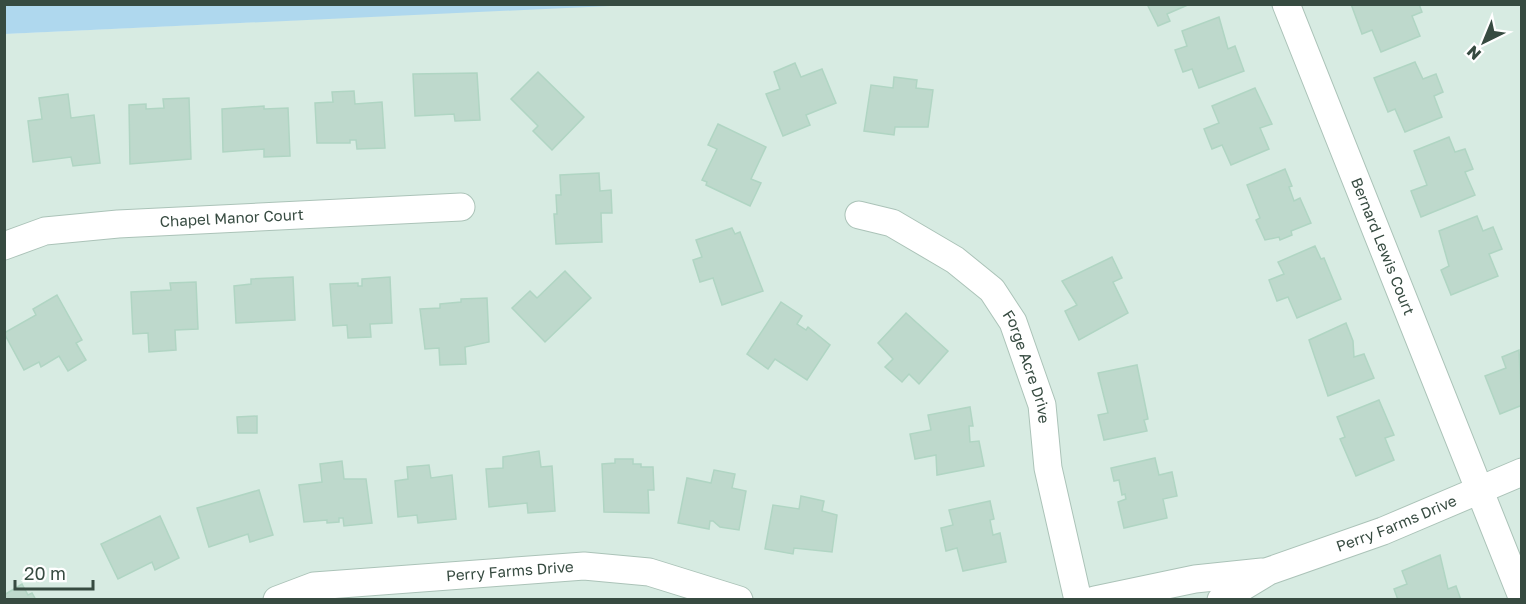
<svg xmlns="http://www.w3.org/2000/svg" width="1526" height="604" font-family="'Golos Text',sans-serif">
	<rect width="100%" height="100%" fill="#eaf6f1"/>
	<polygon fill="#d7ebe2" points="631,4 1521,5 1521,599 5,599 4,34"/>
	<polygon fill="#afd8ee" points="5,4 631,4 631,5 5,34"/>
	<g fill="#bed9cc" stroke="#b0d5c3" stroke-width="1.5">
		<polygon points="1147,4 1190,4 1167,14 1170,21 1158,26"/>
		<polygon points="1351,4 1419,4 1422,12 1412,16 1420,36 1381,52 1372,30 1362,34"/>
		<polygon points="1219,17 1228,49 1235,46 1244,71 1199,88 1192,69 1183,72 1175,50 1187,46 1182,31"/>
		<polygon points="1415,62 1423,79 1436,74 1443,92 1434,96 1442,117 1405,132 1395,109 1388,112 1374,78"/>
		<polygon points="795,63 801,77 822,69 836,103 806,115 810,125 783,136 766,94 780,89 774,72"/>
		<polygon points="538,72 584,117 552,150 533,131 538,126 511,99"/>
		<polygon points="477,73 480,120 455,121 454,114 415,116 413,74"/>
		<polygon points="894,77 917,80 916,88 933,90 928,127 895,127 894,135 864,131 871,85 893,88"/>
		<polygon points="1255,88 1272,124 1260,128 1269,149 1231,165 1222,145 1212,149 1204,129 1219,123 1212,106"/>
		<polygon points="354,91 355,104 382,102 385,148 357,149 356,140 350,140 350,143 317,143 315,103 333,102 332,92"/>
		<polygon points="68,94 71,118 94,115 100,163 73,166 71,157 33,162 28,121 42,119 39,98"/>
		<polygon points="189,98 191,159 130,164 129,105 146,104 146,109 164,108 163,99"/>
		<polygon points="264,106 264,109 288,108 290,156 264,157 264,149 223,152 222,109"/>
		<polygon points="718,124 766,147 751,179 761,183 750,206 706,185 707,182 702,180 717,149 708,145"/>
		<polygon points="1449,137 1455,152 1465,149 1473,169 1465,172 1475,195 1421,217 1411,191 1427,185 1414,151"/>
		<polygon points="1285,169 1292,186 1289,187 1294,201 1300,198 1311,223 1291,231 1292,235 1280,240 1279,237 1265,240 1256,220 1260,218 1247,185"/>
		<polygon points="599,173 600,191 611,190 612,213 601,213 602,242 556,244 554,214 557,214 556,195 561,195 560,175"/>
		<polygon points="1477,216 1483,231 1493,227 1502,249 1489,254 1498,276 1451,295 1441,270 1449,266 1439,231"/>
		<polygon points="732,228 735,234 740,232 763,291 722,305 713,278 700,282 693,260 702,257 696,240"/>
		<polygon points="1315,246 1321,259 1324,258 1341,299 1297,318 1288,297 1277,301 1269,280 1284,274 1278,262"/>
		<polygon points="1112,257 1122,278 1113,282 1128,313 1079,340 1065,311 1077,305 1062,281"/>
		<polygon points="565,271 591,298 545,342 512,308 530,291 537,298"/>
		<polygon points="293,277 295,320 236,323 234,286 251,284 251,279"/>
		<polygon points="390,277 392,323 370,324 371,337 348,338 347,325 333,326 330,284 358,283 358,286 362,286 362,279"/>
		<polygon points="196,282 198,329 175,330 176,350 149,352 148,333 133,334 131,292 171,290 170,283"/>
		<polygon points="57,295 82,340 76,343 86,360 68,371 59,356 41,367 39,362 24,370 4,333 36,315 33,309"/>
		<polygon points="487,298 489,342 465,347 466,364 440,365 439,348 425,349 420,309 440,308 440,304 461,302 461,299"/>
		<polygon points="781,302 802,316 797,324 806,330 808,327 830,345 807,380 775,359 768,369 747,354"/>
		<polygon points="906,313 948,351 919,384 909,374 902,382 885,367 893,359 878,343"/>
		<polygon points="1346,323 1353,341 1354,357 1364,354 1374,378 1328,396 1309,340"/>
		<polygon points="1519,350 1522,409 1520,406 1500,414 1485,376 1506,368 1502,357"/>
		<polygon points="1137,365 1148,419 1144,420 1147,431 1104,440 1098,415 1108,413 1098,373"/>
		<polygon points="1379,400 1394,435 1385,438 1394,460 1356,476 1340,439 1345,437 1337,417"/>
		<polygon points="970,407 973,426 969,426 970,442 979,441 984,466 937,475 936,455 915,459 910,434 931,430 928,415"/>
		<polygon points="257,416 257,433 238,433 237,417"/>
		<polygon points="539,451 541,467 552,466 555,511 528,513 527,503 489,507 486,469 503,468 503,457"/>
		<polygon points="1155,458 1159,475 1172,472 1177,496 1163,499 1167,518 1124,528 1118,502 1126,499 1125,494 1122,495 1119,480 1114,481 1111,468"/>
		<polygon points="615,459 633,459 633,464 641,464 641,467 653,467 654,490 648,490 649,513 604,512 602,464 615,463"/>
		<polygon points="342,461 344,479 366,479 372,523 344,526 343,518 339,518 339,522 327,523 327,520 304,522 299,485 322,482 320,464"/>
		<polygon points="429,465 431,478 452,475 456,519 418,523 417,515 398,517 395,481 408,479 407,467"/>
		<polygon points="714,470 735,474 732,488 746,491 739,530 720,527 713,521 710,521 709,529 678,523 687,478 711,483"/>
		<polygon points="259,490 273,535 250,542 248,534 209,547 197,508"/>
		<polygon points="801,496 824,501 822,511 837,515 832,552 794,548 793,554 765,549 773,505 799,509"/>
		<polygon points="990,501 994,519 990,520 993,535 1000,533 1006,562 963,571 957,548 946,551 941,528 953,525 949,510"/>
		<polygon points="160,516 179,558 155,570 152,562 118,579 101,544"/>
		<polygon points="1440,555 1448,589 1456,586 1461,600 1398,600 1394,589 1407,584 1402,571"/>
		<polygon points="22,584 28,595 32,593 36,600 4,600 4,595"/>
	</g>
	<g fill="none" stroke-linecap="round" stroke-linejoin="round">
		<g stroke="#abc3b8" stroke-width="29">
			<g id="minor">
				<path id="s1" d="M1286 4 1522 597"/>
				<path id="s2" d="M859 215 892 223 955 260 992 290 1013 322 1042 405 1048 468 1078 600"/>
				<path id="s3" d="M4 246 45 231 118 224 461 207"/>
				<path id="s4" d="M277 600 314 586 584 566 649 572 739 600"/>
				<polyline points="1095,600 1195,579 1262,572"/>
				<path id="s5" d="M1221 600 1269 571 1383 531 1522 472"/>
			</g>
		</g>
		<use href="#minor" stroke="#fff" stroke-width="27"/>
	</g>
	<g text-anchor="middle" stroke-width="5" stroke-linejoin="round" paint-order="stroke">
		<g font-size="15" fill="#374b41" stroke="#fff">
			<text dy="5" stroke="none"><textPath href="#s3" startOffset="231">Chapel Manor Court</textPath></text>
			<text dy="5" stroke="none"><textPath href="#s1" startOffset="261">Bernard Lewis Court</textPath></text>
			<text dy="5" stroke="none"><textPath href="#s2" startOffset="240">Forge Acre Drive</textPath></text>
			<text dy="5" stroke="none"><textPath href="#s5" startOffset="192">Perry Farms Drive</textPath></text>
			<text dy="5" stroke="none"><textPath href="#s4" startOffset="236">Perry Farms Drive</textPath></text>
		</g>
	</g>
	<rect width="1526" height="604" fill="none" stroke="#374b41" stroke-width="12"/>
	<g transform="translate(1484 42) rotate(223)" stroke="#ffffff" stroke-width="4.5" paint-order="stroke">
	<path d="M0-4.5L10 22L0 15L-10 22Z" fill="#374b41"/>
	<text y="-9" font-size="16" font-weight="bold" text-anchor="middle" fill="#374b41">N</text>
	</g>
	<path d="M15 580v9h78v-9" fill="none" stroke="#374b41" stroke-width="3"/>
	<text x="24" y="580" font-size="18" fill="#374b41" stroke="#ffffff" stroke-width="4.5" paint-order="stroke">20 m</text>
</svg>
